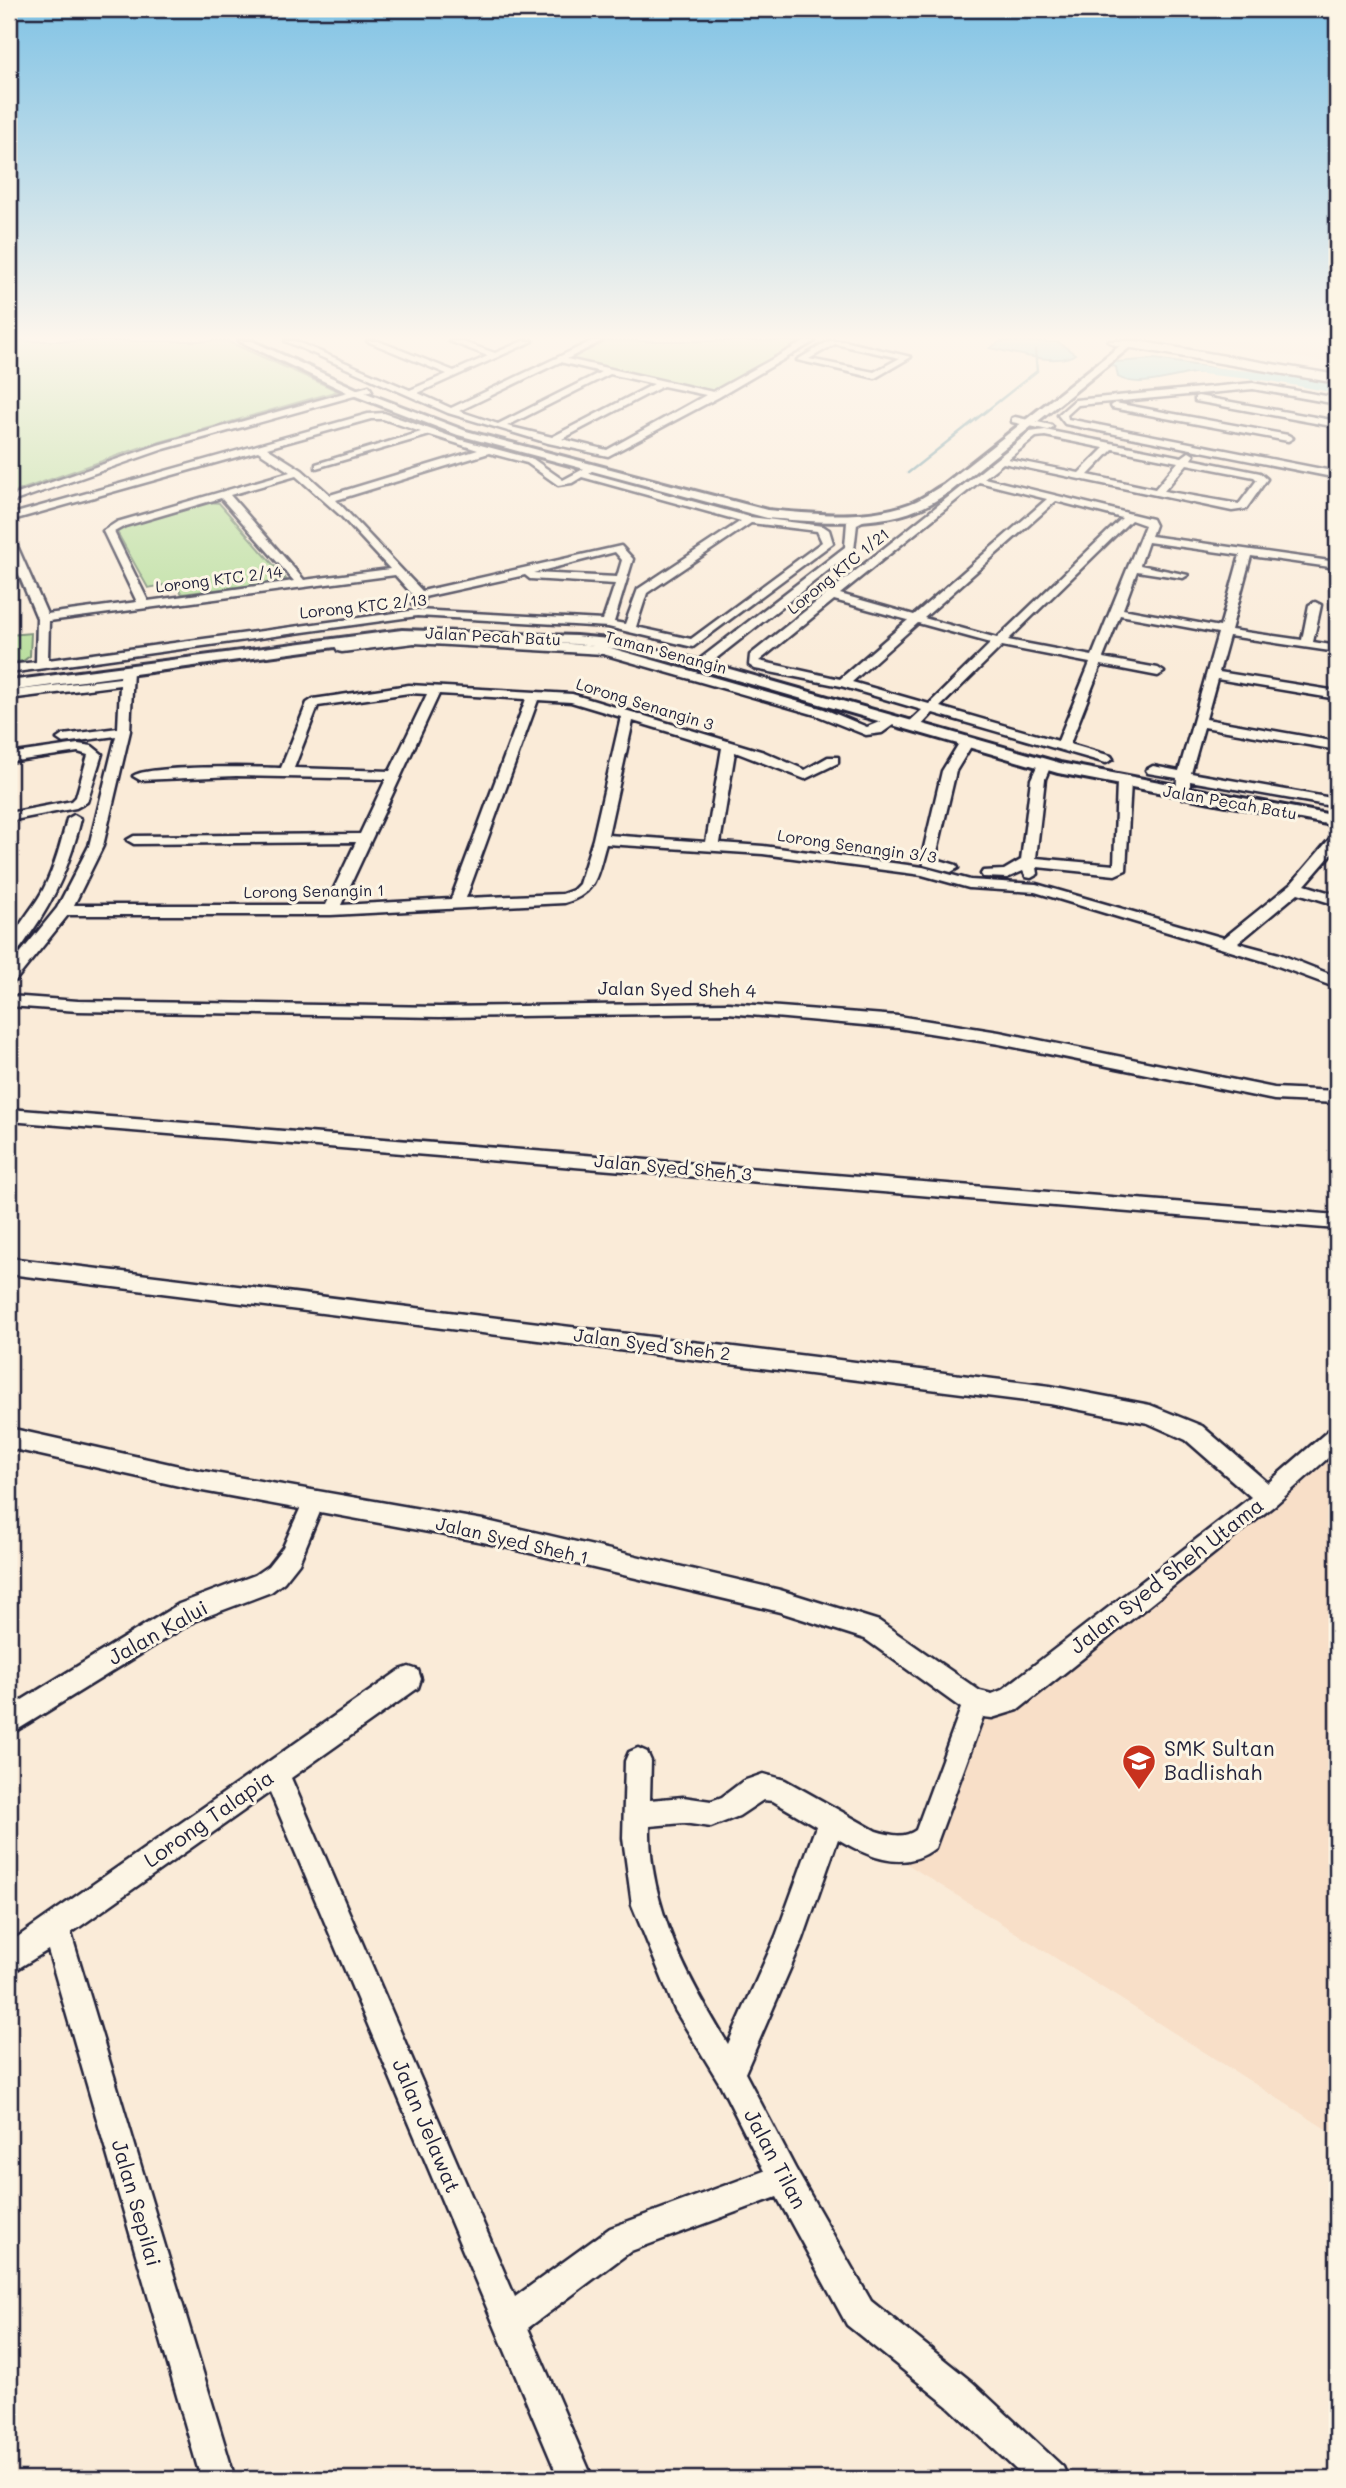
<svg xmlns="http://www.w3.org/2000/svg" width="1346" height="2488" font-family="Mali,sans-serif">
	<rect width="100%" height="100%" fill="#faebd8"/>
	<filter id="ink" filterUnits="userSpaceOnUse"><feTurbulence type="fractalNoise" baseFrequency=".0143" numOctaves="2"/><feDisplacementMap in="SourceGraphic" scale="14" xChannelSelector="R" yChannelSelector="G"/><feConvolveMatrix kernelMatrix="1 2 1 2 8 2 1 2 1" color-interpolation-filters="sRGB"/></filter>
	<g filter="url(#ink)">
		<g fill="#f8dfc8">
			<polygon points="1199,341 1337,341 1337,364"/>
			<polygon points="1337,1441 1337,2136 907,1864 972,1717 1012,1710 1048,1688"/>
		</g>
		<g fill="#b4dd99" stroke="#6b806a" stroke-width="2">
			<polygon points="9,341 227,341 338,391 139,448 9,494"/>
			<polygon points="607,341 788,341 802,343 714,392 569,359"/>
			<polygon points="208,502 219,503 286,579 278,582 182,594 175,583 148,588 117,532 120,528"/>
			<polygon points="31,633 30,656 23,661 9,663 9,635"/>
		</g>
		<g fill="#88d9e0" stroke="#5f909e" stroke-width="2">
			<path d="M1001 341 1058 342 1075 354C1059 367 1010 352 990 348Z"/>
			<path d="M1155 359 1239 372 1238 375C1223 374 1208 372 1194 373 1171 376 1139 389 1118 377L1116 367 1110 365 1116 362Z"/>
		</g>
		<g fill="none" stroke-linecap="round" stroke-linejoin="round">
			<polyline stroke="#5f909e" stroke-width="2.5" points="908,473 1037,371 1035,350"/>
			<polygon fill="#88d9e0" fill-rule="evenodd" points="1197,366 1270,373 1337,385 1337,393 1270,381 1192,373 1190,370"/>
			<g stroke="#22223b" stroke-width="5">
				<g id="minor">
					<path d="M285 341H295L410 390 447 374 367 341H378L454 371 488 356 449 341H460L495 353 523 341H533L418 393 451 408 592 341H602L567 359 713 392 805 341H815L719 397 608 456 548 443 448 413ZM560 362 601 372 498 424 459 411ZM610 374 654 384 552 437 507 426ZM663 386 706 395 607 450 562 439Z"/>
					<path d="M829 341H844L911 357 875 378 797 360ZM835 344 900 358 874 372 809 359Z"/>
					<polygon points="1253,383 1337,398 1337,404 1253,389 1078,405 1067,415 1068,419 1337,472 1337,478 1065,424 1058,415 1075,400"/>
					<polygon points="369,386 372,391 164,449 9,503 9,497 158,445"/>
					<polygon points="1198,396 1337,421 1337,427 1195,401 1195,397"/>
					<polygon points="1115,403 1288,435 1293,438 1288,441 1112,408 1111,406"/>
					<path d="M384 413 458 439 533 459 563 480 591 465 596 468 589 473 750 517 823 526 829 530 833 543 693 647 608 627 417 616 9 673V665L36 662 37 618 9 551V536L14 539 47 614 137 602 103 531 117 522 290 472 258 451 9 521V515L368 414ZM371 419H383L421 432 316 464V468L430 435 478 450 330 495 302 470 267 448ZM489 453 527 463 558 485 572 483 582 477 741 521 638 589 625 624 614 622 633 559 621 546 422 591 336 500ZM296 476 341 516 390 569 304 580 230 495ZM221 498 294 581 148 601 114 532 125 526ZM751 523 817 531 822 542 691 639 636 627 647 593ZM615 552 622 560 617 577 533 573ZM395 575 413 595 412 605 418 608 424 605V597L525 575 530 579 615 584 603 620 417 610 48 660 49 621Z"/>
					<polygon points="1015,417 1051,425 1053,427 1048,430 1012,422 1012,418"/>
					<path d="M1045 430 1182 457 1189 452 1194 455 1191 459 1260 473 1267 479 1246 509 1232 511 1003 463 984 478 1152 519 1155 525 1151 536 1337 562V568L1251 556 1231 630 1302 640 1309 605 1315 602 1321 605 1313 642 1337 646V652L1229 636 1219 672 1337 691V699L1217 679 1206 719 1337 742V750L1204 727 1191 773 1337 799V807L1190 781V794L1183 798 1176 794 1177 778 1148 773 1146 770 1153 766 1179 771 1218 633 1120 615 1103 658 1158 668 1164 672 1158 676 1101 665 1070 744 1111 756 1113 759 1106 763 933 713 918 729H908V723L922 710 841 686 755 669 749 665 750 655 1030 432ZM1045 436 1104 448 1079 473 1008 459 1036 437ZM1113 449 1178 462 1155 489 1088 475ZM1187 464 1254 477 1257 480 1239 504 1164 491ZM979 482 1047 499 914 615 840 594ZM1056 501 1122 518 997 638 924 618ZM1131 520 1145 525 1092 656 1008 640ZM1148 542 1240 555 1220 627 1123 609 1137 571 1183 578 1188 575 1140 565ZM834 600 908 620 840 679 759 661ZM918 623 991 643 929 704 852 682ZM1002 646 1090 663 1058 741 940 707Z"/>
					<polygon points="863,514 872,516 857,524 854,550 704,668 696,668 696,662 845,547 847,522"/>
					<polygon points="414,635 604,646 824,709 867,727 894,716 900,720 882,733 866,735 816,715 603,654 414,643 342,652 338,651 333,643 339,639 346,644"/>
					<path d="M127 666 133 670 130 731 103 846 74 905H326L356 842 134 844 127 840 134 836 360 834 386 779 236 776 140 780 133 776C147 765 257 767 281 768L307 703 313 699 409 685 572 694 764 752 805 770 828 757H838V763L805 779 735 752 720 843 763 846 923 867 970 880 1036 884 1224 938 1291 884 1332 836 1337 835V848L1305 885 1337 895V905L1298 893 1238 943 1279 954 1337 977V988L1267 962 1035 892 969 888 922 875 763 854 606 844C597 873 598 894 564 903L331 915H68L15 981 9 982V967L57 908 89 846 116 736 63 743 57 739 63 735 118 728 120 685 9 699V691L120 678 121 670ZM409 693 427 694 390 771 294 768 318 706ZM439 694 526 699 451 899 341 905ZM538 700 571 702 621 717 593 839 579 884 573 890 562 894 466 898ZM633 721 722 748 706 842 608 835Z"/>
					<polygon points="966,739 973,743 956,771 936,856 936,859 956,865 958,868 951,872 924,865 922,856 942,771 961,740"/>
					<polygon points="78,744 92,746 102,754 87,802 76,808 9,821 9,813 72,801 76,797 88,755 78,752 9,762 9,754"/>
					<polygon points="1044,761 1051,765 1045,779 1036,858 1114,865 1117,782 1124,778 1131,782 1126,870 1115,875 1037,867 1038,874 1031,878 1026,877 1023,871 1007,878 983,877 981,874 983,871 1004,870 1021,860 1031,779 1039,762"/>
					<path d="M74 815 81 819C71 861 56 898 31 933 25 941 19 954 9 956 9 931 33 911 44 888 55 866 61 843 67 819Z"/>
					<polygon points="9,996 78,1001 439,1007 728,1003 898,1016 999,1032 1274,1088 1337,1091 1337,1103 1274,1100 999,1044 898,1028 728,1013 439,1017 78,1011 9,1006"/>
					<polygon points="9,1109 1337,1215 1337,1229 9,1121"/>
					<path d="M9 1258 1050 1386 1150 1405 1202 1426 1268 1483 1329 1430 1337 1427V1450L1276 1504 1018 1710 992 1718 983 1717 935 1848C903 1873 869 1857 838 1839L803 1939 745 2073 795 2168 871 2301 972 2382 1063 2467 1068 2479H1026L948 2406 847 2325 777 2197 631 2251 528 2328 593 2479H559L270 1792 71 1933 235 2479H201L48 1950 9 1974V1943L400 1670 409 1667 418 1670 421 1679 418 1688 291 1778 515 2297 610 2228 764 2171 720 2084 675 2010 632 1905 623 1838 625 1761 629 1752 638 1748 647 1752 651 1761 650 1800 683 1797 711 1801 722 1797 743 1781 763 1774 785 1780 876 1831C890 1835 904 1839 916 1830L961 1708 865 1639 780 1612 483 1542 320 1512 299 1563 284 1582 271 1592 194 1621 9 1735V1708L179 1604 255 1575 268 1566 283 1547 300 1509 197 1490 9 1448V1428L197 1470 483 1520 780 1590 879 1621 980 1691 992 1694 1002 1690 1251 1497 1186 1440 1148 1423 1050 1404 9 1274ZM763 1800 773 1801 816 1826 776 1936 728 2044C688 1979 648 1905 650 1826L683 1823 711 1827 739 1816Z"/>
				</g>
			</g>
			<g stroke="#22223b" stroke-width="6">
				<g id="tertiary">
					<path d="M239 341H252L361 391 466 431 767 510C812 514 865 520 909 504 921 500 932 491 943 485L1126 341 1135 343 951 491C941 497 930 505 918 509 877 527 811 522 767 518L458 435 353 395Z"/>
					<polygon points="402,630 576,636 620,640 705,662 1060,763 1337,816 1337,826 1058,773 695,668 620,649 576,644 402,638 9,691 9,681"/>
				</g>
			</g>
			<g stroke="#22223b" stroke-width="5">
				<polygon id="primary" points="1108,341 1137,341 1337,375 1337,383 1115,345"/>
			</g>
			<use href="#minor" fill="#fcf5e5" fill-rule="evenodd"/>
			<use href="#tertiary" fill="#fcf5e5" fill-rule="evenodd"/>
			<use href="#primary" fill="#fcf5e5" fill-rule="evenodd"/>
		</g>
	</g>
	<linearGradient id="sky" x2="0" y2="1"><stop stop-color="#81c3e5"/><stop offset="0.49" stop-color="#fdf6ed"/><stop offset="1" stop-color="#fdf6ed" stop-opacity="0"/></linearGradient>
	<rect width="1346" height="689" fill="url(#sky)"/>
	<defs>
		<g id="school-pin" transform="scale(1.75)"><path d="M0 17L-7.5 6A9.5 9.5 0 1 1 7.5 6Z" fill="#c8321e" stroke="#fcf5e5"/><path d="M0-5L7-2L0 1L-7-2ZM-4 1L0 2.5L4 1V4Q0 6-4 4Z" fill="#fff"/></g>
	</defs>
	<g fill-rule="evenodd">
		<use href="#school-pin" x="1139" y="1761"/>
	</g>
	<g text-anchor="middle" stroke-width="6" stroke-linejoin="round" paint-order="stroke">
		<g font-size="16" fill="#22223b" stroke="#fcf5e5">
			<text transform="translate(838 571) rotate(-39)" y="6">Lorong KTC 1/21</text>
			<text transform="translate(219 579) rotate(-7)" y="6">Lorong KTC 2/14</text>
			<text transform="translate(363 606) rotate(-6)" y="6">Lorong KTC 2/13</text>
			<text transform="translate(493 636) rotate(3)" y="6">Jalan Pecah Batu</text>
			<text transform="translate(666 652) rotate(15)" y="6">Taman Senangin</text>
			<text transform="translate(645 704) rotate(17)" y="6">Lorong Senangin 3</text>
			<text transform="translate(1230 802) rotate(10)" y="6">Jalan Pecah Batu</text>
			<text transform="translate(857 846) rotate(8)" y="6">Lorong Senangin 3/3</text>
			<text transform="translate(314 891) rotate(-1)" y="6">Lorong Senangin 1</text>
		</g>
		<g font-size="18" fill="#22223b" stroke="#fcf5e5">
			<text transform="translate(677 990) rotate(1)" y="6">Jalan Syed Sheh 4</text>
			<text transform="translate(673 1168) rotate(5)" y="6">Jalan Syed Sheh 3</text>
			<text transform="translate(652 1345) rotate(7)" y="6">Jalan Syed Sheh 2</text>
			<text transform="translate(512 1541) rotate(13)" y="6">Jalan Syed Sheh 1</text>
		</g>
		<g font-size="21" fill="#22223b" stroke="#fcf5e5">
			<text transform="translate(1167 1576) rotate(-38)" y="7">Jalan Syed Sheh Utama</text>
			<text transform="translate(158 1633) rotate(-29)" y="7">Jalan Kalui</text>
			<text transform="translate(209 1819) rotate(-35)" y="7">Lorong Talapia</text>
			<text transform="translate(426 2126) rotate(67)" y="7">Jalan Jelawat</text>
			<text transform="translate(775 2159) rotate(62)" y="7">Jalan Tilan</text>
			<text transform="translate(136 2203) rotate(74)" y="7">Jalan Sepilai</text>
		</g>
		<g font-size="21" fill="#22223b" stroke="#fcf5e5" text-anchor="start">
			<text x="1164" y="1756">SMK Sultan<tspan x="1164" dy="24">Badlishah</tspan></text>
		</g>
	</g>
	<rect width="1346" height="2488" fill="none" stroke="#fcf5e5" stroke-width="35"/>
	<rect x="18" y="18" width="1311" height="2453" fill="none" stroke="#22223b" stroke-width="2.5" filter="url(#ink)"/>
</svg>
